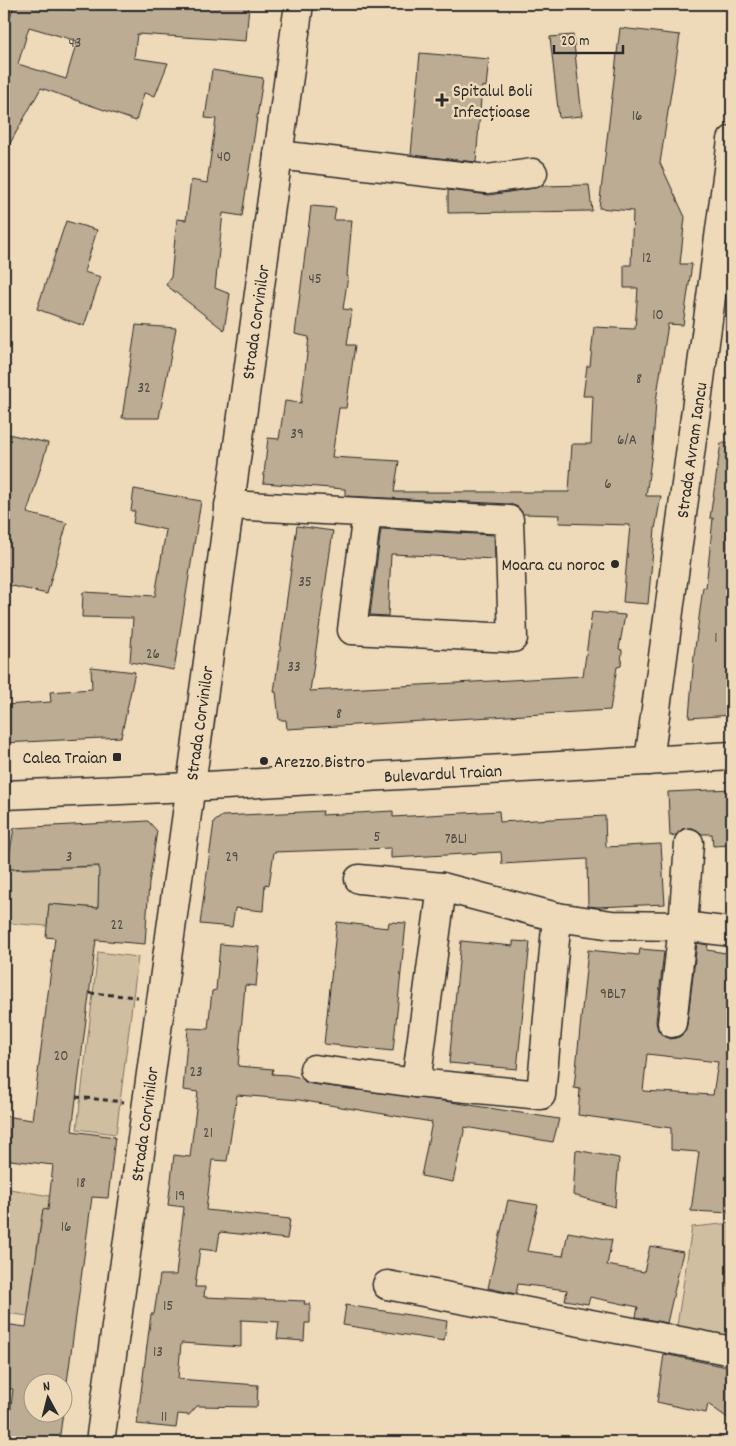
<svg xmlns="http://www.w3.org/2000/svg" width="736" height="1446" font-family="Dekko,sans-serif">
	<rect width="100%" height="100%" fill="#eedab8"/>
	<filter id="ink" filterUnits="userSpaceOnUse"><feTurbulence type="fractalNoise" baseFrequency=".02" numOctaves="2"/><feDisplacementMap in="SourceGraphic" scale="10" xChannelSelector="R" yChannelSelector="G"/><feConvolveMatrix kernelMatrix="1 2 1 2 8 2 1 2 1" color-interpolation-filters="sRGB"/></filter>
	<g filter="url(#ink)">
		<g fill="#cfbea0" stroke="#7d7466">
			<polygon points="114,866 99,883 98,908 49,904 47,926 4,923 4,870"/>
			<polygon points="98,952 138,957 116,1134 77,1129"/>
			<polygon points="4,1188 50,1196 49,1210 43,1209 37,1248 40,1273 33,1273 28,1316 6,1313 4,1333"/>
			<polygon points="732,1223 732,1341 677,1326 692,1227"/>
		</g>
		<g fill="#bbac93" stroke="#2b2b2b" fill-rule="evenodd">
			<path d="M14 4H50L76 11 78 4H249L246 41 137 34 134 58 168 63 155 96 144 93 136 121 41 88 4 154V38ZM29 27 77 41 66 79 18 64Z"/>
			<polygon points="620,28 680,35 660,163 685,217 680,264 692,264 683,325 668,324 656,401 653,445 646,496 661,496 655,529 648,604 623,602 630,525 559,523 560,515 523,514 518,507 510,504 345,496 345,489 263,483 268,438 279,439 285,401 301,403 309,337 295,334 311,206 336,208 334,220 352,220 347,276 348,276 343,309 352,310 347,345 355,345 346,408 339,408 332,457 399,461 394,492 569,492 572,444 591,444 593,396 583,396 587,366 590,366 594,327 635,329 638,288 624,288 624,265 631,265 633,211 599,208"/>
			<polygon points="573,35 582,116 559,118 550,37"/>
			<polygon points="420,53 489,59 486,87 482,86 476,162 411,155"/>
			<polygon points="212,70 263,78 242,216 223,213 215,288 230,294 224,330 166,285 171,277 177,219 186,220 191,180 207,183 216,119 205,118"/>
			<polygon points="589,185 592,211 448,213 448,190 489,195 535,188 542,186"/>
			<polygon points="66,221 97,230 84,272 101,277 84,326 37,309"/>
			<polygon points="136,325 176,328 159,418 122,418"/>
			<polygon points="4,433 48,443 27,513 67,523 47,594 4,584"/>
			<polygon points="721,443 732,443 732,715 689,718 694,656 703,587 706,588 713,518 710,518"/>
			<polygon points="134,489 201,501 174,670 130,662 133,618 82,617 83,592 155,596 166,530 133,523 135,511 131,511"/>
			<polygon points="297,526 333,531 310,691 583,676 592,612 625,615 619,649 622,650 621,666 617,667 610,710 287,729 286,720 279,720 276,692 274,692"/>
			<polygon points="381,529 494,535 495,559 391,554 388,616 370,615"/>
			<polygon points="91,667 135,672 121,737 4,743 4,705 51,702 50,692 92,689"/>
			<polygon points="732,789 732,845 713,846 712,834 702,834 697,830 691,828 682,829 676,835 670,836 668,792"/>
			<polygon points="323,811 322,815 393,811 393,817 499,811 500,822 605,816 606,847 661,844 665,904 598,907 588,906 587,859 502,864 501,852 391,858 391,848 274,852 269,885 265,884 263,911 235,908 232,927 200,924 214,822 222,816"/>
			<path d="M148 821 157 831 149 883 145 944 96 940 72 1131 115 1137 108 1198 92 1197 59 1442H7L13 1389 4 1388V1324L26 1327 43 1209 48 1210 53 1165 10 1160 4 1157V1116L32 1120 55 938 46 937 49 904 98 908 99 866 7 869 14 828ZM32 1384H62V1414H32Z"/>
			<polygon points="337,922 388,928 389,922 406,923 393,1051 324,1044"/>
			<polygon points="461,941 513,946 513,941 530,942 517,1069 449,1063"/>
			<path d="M697 943 708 945 707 950 732 954V1213L691 1211 699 1152 671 1150V1128L578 1115 580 1089 574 1088 588 950 639 955 640 949 664 951 656 1022 658 1030 662 1035 671 1039 679 1037 685 1032 687 1025ZM647 1054 718 1062 713 1095 643 1091Z"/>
			<polygon points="220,944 260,947 256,986 245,985 238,1066 273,1069 272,1074 288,1075 302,1078 305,1082 312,1084 451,1102 559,1119 553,1142 465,1127 453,1182 421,1176 432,1122 299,1100 237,1095 227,1161 212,1160 206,1210 290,1219 287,1239 220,1232 217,1251 200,1249 195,1287 205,1287 204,1297 305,1301 304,1304 310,1304 310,1323 305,1323 304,1341 277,1339 279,1322 241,1320 241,1347 181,1343 178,1379 258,1385 257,1407 197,1406 189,1415 178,1414 176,1428 137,1424 151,1314 154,1314 160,1275 176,1275 184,1207 168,1205 174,1155 190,1157 198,1092 183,1090 188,1028 208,1029 212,991 216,990"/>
			<polygon points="576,1150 619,1158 615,1207 573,1195"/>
			<polygon points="508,1200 538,1205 527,1251 563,1256 568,1232 612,1240 607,1265 644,1272 650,1246 683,1252 667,1323 636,1317 638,1307 590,1297 588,1304 565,1300 567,1290 518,1284 516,1294 488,1288"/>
			<polygon points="346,1305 447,1321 444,1341 343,1325"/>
			<polygon points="664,1354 732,1368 732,1421 708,1404 706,1413 657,1402"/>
		</g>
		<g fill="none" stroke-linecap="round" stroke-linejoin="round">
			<g stroke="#2b2b2b" stroke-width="31">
				<g id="minor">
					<polyline points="278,155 487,179 533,173"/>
					<polyline points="229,505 509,520 513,638 352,630 367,513"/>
					<polyline points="649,761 732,140"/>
					<polyline points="4,795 190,787 732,756"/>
					<polyline points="359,879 442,887 557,917 612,925 683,926 732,932"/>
					<polyline points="672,1023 683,926 689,843"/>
					<polyline points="314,1069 416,1083 541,1095 557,917"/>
					<polyline points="416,1083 442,887"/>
					<polyline points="387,1285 732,1351"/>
					<polyline points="100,1442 299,4"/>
				</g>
			</g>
			<g stroke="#2b2b2b" stroke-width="3" stroke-dasharray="5 4" stroke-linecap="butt">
				<polyline points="90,993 138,997"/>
				<polyline points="76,1097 124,1102"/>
			</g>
			<use href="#minor" stroke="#eedab8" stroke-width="28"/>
		</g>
	</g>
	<g fill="#2b2b2b" stroke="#eedab8" stroke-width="2">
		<path d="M439.5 92.5h5v5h5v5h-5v5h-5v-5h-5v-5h5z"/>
		<circle cx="615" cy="564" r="5"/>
		<rect x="112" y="752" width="10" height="10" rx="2.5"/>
		<circle cx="264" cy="761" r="5"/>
	</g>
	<g text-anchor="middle" stroke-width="5" stroke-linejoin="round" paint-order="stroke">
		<g font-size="15" fill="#4f4b45">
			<text x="75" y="47">43</text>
			<text x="637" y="120">16</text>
			<text x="224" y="161">40</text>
			<text x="647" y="262">12</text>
			<text x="315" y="283">45</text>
			<text x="658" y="319">10</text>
			<text x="639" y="383">8</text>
			<text x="144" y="392">32</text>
			<text x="297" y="438">39</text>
			<text x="627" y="444">6/A</text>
			<text x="608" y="488">6</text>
			<text x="305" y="586">35</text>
			<text x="716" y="642">1</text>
			<text x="153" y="658">26</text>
			<text x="294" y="671">33</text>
			<text x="339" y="718">8</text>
			<text x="377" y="841">5</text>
			<text x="456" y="843">7BL1</text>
			<text x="69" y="861">3</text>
			<text x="232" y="861">29</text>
			<text x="117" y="929">22</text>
			<text x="613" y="998">9BL7</text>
			<text x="61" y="1060">20</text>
			<text x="196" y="1076">23</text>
			<text x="208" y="1137">21</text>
			<text x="81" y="1187">18</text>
			<text x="180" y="1200">19</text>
			<text x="66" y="1231">16</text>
			<text x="168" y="1310">15</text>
			<text x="158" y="1356">13</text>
			<text x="164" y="1421">11</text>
		</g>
		<g font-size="18" fill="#2b2b2b" stroke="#eedab8" text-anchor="start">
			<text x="453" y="96">Spitalul Boli<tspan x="453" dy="21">Infecțioase</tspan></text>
			<text x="605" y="570" text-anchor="end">Moara cu noroc</text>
			<text x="107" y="763" text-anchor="end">Calea Traian</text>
			<text x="274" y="767">Arezzo Bistro</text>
		</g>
		<g font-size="18" fill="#2b2b2b" stroke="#eedab8">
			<text transform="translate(255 322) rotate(-82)" y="6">Strada Corvinilor</text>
			<text transform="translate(691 450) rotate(-82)" y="6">Strada Avram Iancu</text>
			<text transform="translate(199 723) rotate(-82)" y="6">Strada Corvinilor</text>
			<text transform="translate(443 773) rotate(-3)" y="6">Bulevardul Traian</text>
			<text transform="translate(144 1124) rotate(-82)" y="6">Strada Corvinilor</text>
		</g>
	</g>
	<rect width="736" height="1446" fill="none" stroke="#eedab8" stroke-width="20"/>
	<rect x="10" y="10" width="716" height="1426" fill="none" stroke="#2b2b2b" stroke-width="2" filter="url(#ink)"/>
	<g transform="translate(48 1398) rotate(353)"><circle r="24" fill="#eedab8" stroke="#a09480"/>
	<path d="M0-4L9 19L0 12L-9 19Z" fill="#2b2b2b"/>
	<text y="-8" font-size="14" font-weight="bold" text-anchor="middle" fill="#2b2b2b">N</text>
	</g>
	<path d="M554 45v8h69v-8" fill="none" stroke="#2b2b2b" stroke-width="2.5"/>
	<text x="561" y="45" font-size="15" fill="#2b2b2b" stroke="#eedab8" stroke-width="4" paint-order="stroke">20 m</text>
</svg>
